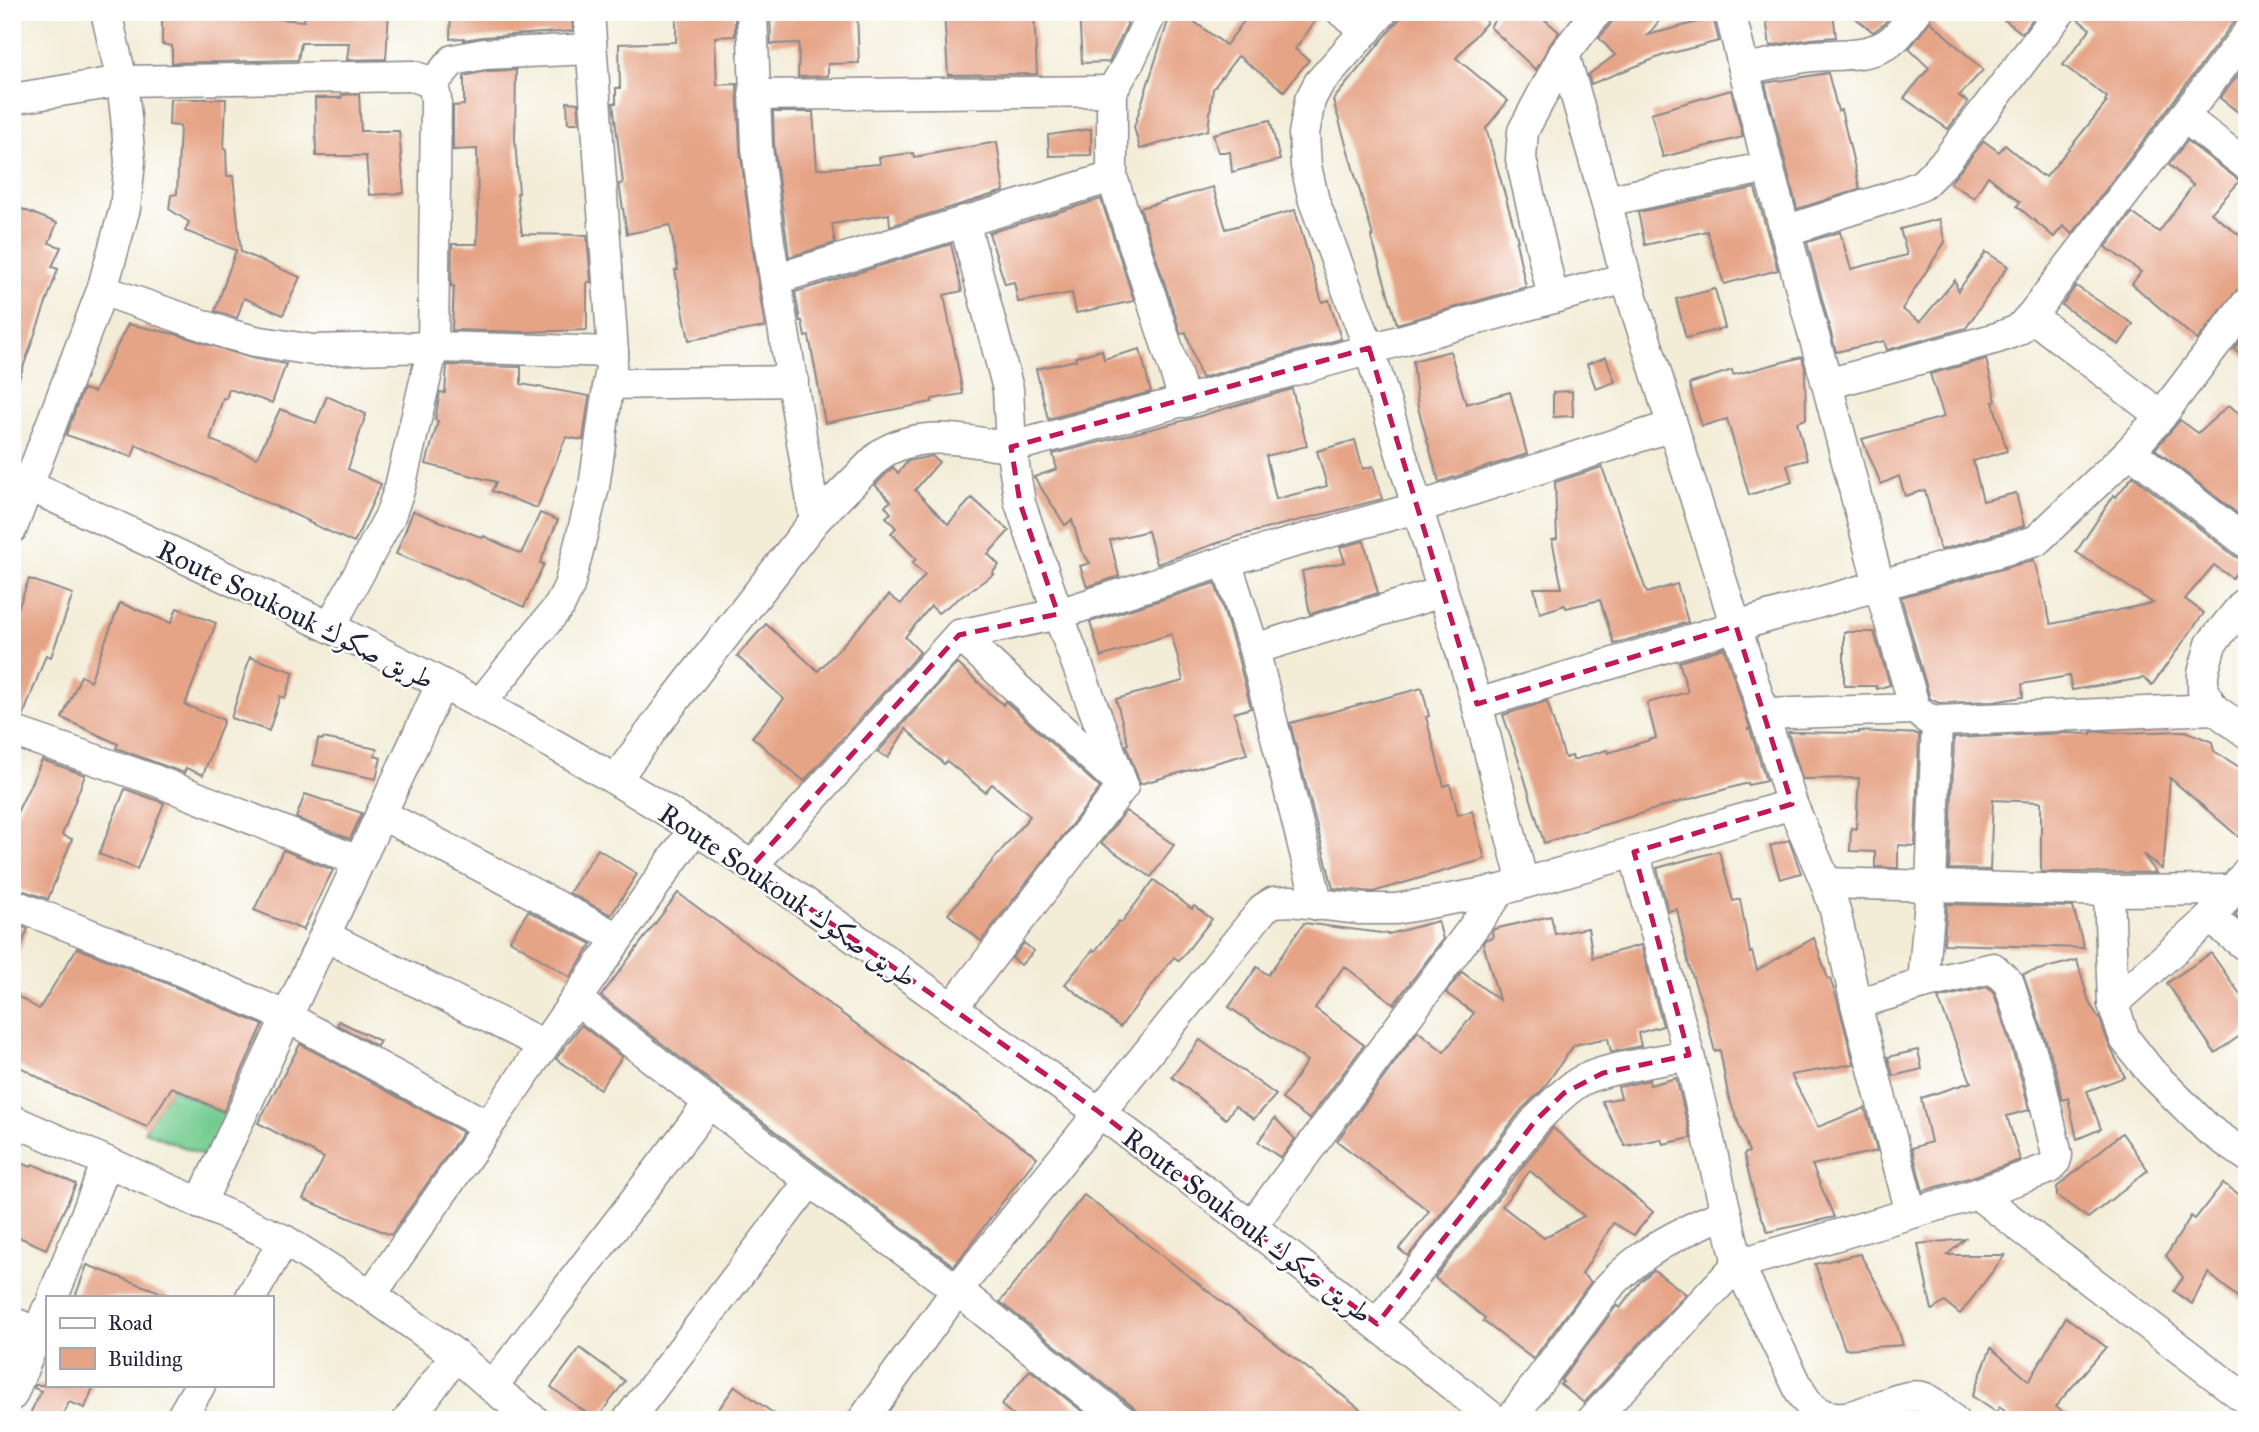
<svg xmlns="http://www.w3.org/2000/svg" width="2259" height="1432" font-family="'IM FELL Great Primer',Amiri,serif">
	<rect width="100%" height="100%" fill="#fff"/>
	<filter id="ink" filterUnits="userSpaceOnUse"><feTurbulence type="fractalNoise" baseFrequency=".0143" numOctaves="2"/><feDisplacementMap in="SourceGraphic" scale="14" xChannelSelector="R" yChannelSelector="G"/><feConvolveMatrix kernelMatrix="1 2 1 2 8 2 1 2 1" color-interpolation-filters="sRGB"/></filter>
	<filter id="wash" filterUnits="userSpaceOnUse"><feTurbulence type="fractalNoise" baseFrequency=".00686" numOctaves="4" result="noise"/><feDisplacementMap in="SourceGraphic" scale="28" xChannelSelector="R" yChannelSelector="G"/><feGaussianBlur stdDeviation="1.57" result="paint"/><feColorMatrix in="noise" values="0 0 0 0 0 0 0 0 0 0 0 0 0 0 0 0 0 1.4 0 .05"/><feComposite in="paint" operator="in"/></filter>
	<g filter="url(#wash)">
		<rect width="100%" height="100%" fill="#f3edd8"/>
		<polygon fill="#74cc91" stroke="#4b7766" stroke-width="2" points="171,1088 232,1117 207,1157 144,1131"/>
		<g id="blocks">
			<g fill="#e6a487" fill-rule="evenodd">
				<polygon points="162,12 213,16 213,12 251,12 251,17 304,21 306,12 389,12 386,59 347,60 349,43 301,43 298,60 172,63 172,46 162,44"/>
				<polygon points="451,12 572,12 573,31 483,37 464,40 464,38 450,39"/>
				<polygon points="676,12 735,12 735,36 715,37 717,85 737,84 740,150 752,244 765,327 689,340 675,270 678,270 670,225 627,234 619,184 623,183 613,103 616,103 616,88 620,88 619,44 676,42"/>
				<polygon points="770,12 857,12 859,63 828,64 828,76 798,77 799,43 771,44"/>
				<polygon points="944,12 1034,12 1037,74 948,75"/>
				<polygon points="1079,12 1126,12 1127,25 1109,62 1082,63"/>
				<polygon points="1171,12 1181,12 1226,45 1251,12 1322,12 1295,49 1309,60 1284,91 1238,56 1213,89 1208,130 1140,149 1134,127"/>
				<polygon points="1405,12 1476,12 1487,22 1456,58 1508,101 1486,128 1518,241 1516,242 1526,287 1397,324 1371,236 1373,236 1333,100"/>
				<polygon points="1500,12 1536,12 1559,32 1549,46 1536,70 1490,27"/>
				<polygon points="1614,12 1666,12 1648,35 1713,18 1719,41 1664,55 1591,84 1588,75 1615,55 1599,38 1611,23"/>
				<polygon points="1765,12 1833,12 1836,37 1810,39 1770,46"/>
				<polygon points="1848,12 1894,12 1883,25 1873,32"/>
				<polygon points="1994,12 2038,12 2022,33"/>
				<polygon points="2077,12 2247,12 2247,17 2240,18 2233,23 2072,234 2063,226 2054,237 2017,206 2020,202 1988,176 1974,198 1950,183 1984,141 1999,152 2005,145 2042,176 2043,175 2046,177 2107,102 2105,101 2107,97 2063,65 2090,29 2076,18"/>
				<polygon points="1930,21 1983,70 1959,96 1968,102 1948,129 1904,98 1929,68 1909,49"/>
				<polygon points="2246,65 2247,65 2247,119 2220,98"/>
				<polygon points="516,70 515,140 519,193 517,193 522,234 587,235 591,282 587,282 587,330 523,332 452,330 454,286 451,286 452,244 477,244 478,217 477,149 453,150 453,106 464,105 464,76 486,71"/>
				<polygon points="1828,73 1838,111 1841,110 1860,189 1797,209 1765,83"/>
				<polygon points="1731,90 1743,137 1663,157 1651,113"/>
				<polygon points="359,94 361,131 399,131 404,193 369,195 366,156 316,156 315,98 341,98 342,95"/>
				<polygon points="170,99 226,99 224,149 226,149 227,176 233,176 241,252 300,277 283,315 244,298 237,318 215,311 236,250 185,231 189,222 169,209 171,195 177,194 180,126 169,125"/>
				<polygon points="567,102 578,103 579,123 568,123"/>
				<polygon points="773,112 813,112 817,169 880,164 879,157 913,153 914,157 997,142 1004,191 890,226 889,214 832,224 835,243 789,257 774,147"/>
				<polygon points="1270,120 1280,160 1232,172 1230,152 1218,152 1213,134"/>
				<polygon points="1091,129 1091,155 1049,156 1048,135"/>
				<polygon points="2187,141 2240,181 2211,213 2247,241 2247,278 2197,340 2132,284 2141,272 2106,247 2132,213 2159,232 2193,185 2169,165"/>
				<polygon points="1213,187 1226,229 1295,210 1322,302 1329,300 1341,339 1201,378 1186,332 1181,334 1140,208"/>
				<polygon points="1755,188 1778,270 1724,284 1707,231 1645,245 1638,212"/>
				<polygon points="1101,199 1134,301 1076,313 1072,293 1018,302 1014,282 1005,284 989,233"/>
				<polygon points="12,205 57,223 49,243 61,247 52,267 58,269 15,390 12,389"/>
				<polygon points="1939,219 1945,242 1902,309 1920,322 1955,280 1958,291 1986,252 2008,266 1966,328 1887,350 1884,341 1836,352 1807,242 1840,232 1851,269 1907,255 1900,229"/>
				<polygon points="951,244 962,291 944,295 963,394 932,399 932,402 825,423 809,336 805,337 802,321 800,321 795,292"/>
				<polygon points="2076,286 2133,324 2119,345 2062,305"/>
				<polygon points="1715,289 1725,328 1686,338 1676,299"/>
				<polygon points="128,324 179,335 251,358 286,364 272,403 229,389 226,399 223,398 210,440 257,458 280,409 316,423 327,396 366,414 348,469 381,484 354,543 308,522 309,521 136,445 132,457 66,435 83,389 94,392"/>
				<polygon points="2246,333 2247,333 2247,358 2234,349"/>
				<polygon points="1140,349 1151,392 1048,419 1036,369 1076,360 1075,357 1102,350 1104,359"/>
				<polygon points="1450,351 1466,404 1510,392 1527,454 1439,482 1418,408 1413,361"/>
				<polygon points="1606,357 1615,382 1596,389 1587,364"/>
				<polygon points="1802,357 1805,368 1806,419 1797,422 1807,460 1787,465 1792,482 1749,495 1727,419 1702,426 1689,384 1732,370 1733,375"/>
				<polygon points="1986,359 1996,401 1993,402 2007,451 1973,461 1983,501 2016,493 2024,526 1940,550 1925,490 1905,496 1899,476 1881,484 1862,439 1944,417 1930,374"/>
				<polygon points="447,365 521,367 521,384 589,396 583,440 566,437 537,508 492,491 496,482 426,464 438,421 435,420 440,392 445,393"/>
				<polygon points="1292,389 1307,446 1266,456 1276,499 1327,486 1317,451 1355,440 1363,469 1373,466 1382,499 1238,536 1157,564 1148,531 1110,540 1119,576 1087,587 1080,566 1090,563 1081,550 1072,520 1065,525 1034,477 1057,469 1053,454 1190,419"/>
				<polygon points="1572,391 1573,416 1553,417 1553,392"/>
				<polygon points="2229,405 2247,420 2247,521 2155,449 2180,420 2198,433"/>
				<polygon points="932,456 939,462 915,490 948,524 972,498 1009,531 988,554 999,565 992,573 994,574 938,613 931,606 905,637 920,652 804,781 752,737 784,699 737,656 766,624 818,671 889,595 901,604 925,575 912,563 916,559 891,533 896,528 886,517 891,513 885,506 891,501 875,485 893,467 898,473 908,461"/>
				<polygon points="1602,467 1647,593 1677,584 1688,622 1614,644 1600,600 1566,608 1565,605 1540,613 1534,588 1562,588 1552,540 1557,539 1555,482"/>
				<polygon points="2133,476 2236,557 2246,560 2232,578 2214,565 2185,599 2204,613 2152,685 2143,678 2072,690 2069,676 2022,684 2023,697 1999,701 1939,703 1930,699 1901,597 2034,560 2051,624 2153,603 2076,552 2114,495 2116,497"/>
				<polygon points="413,511 483,538 484,536 521,554 540,513 558,520 540,563 544,564 524,607 459,577 458,578 396,554"/>
				<polygon points="1364,541 1378,593 1310,614 1302,571 1345,562 1340,547"/>
				<polygon points="29,579 73,594 51,657 46,655 23,716 12,714 12,625"/>
				<polygon points="1215,583 1237,654 1251,708 1234,713 1247,754 1140,784 1126,745 1128,744 1116,699 1183,681 1178,658 1171,634 1101,657 1090,622"/>
				<polygon points="120,603 171,623 177,608 216,623 185,705 224,720 203,775 186,768 184,773 116,748 118,744 62,718 81,676 90,681"/>
				<polygon points="1844,632 1874,632 1890,685 1877,689 1876,686 1844,686"/>
				<polygon points="1724,648 1750,728 1747,729 1750,729 1766,781 1748,785 1748,783 1672,804 1544,843 1522,770 1503,715 1547,701 1565,758 1572,756 1573,760 1607,750 1608,753 1656,738 1647,703 1688,692 1679,662"/>
				<polygon points="250,657 294,672 285,698 280,696 269,731 231,718"/>
				<polygon points="957,663 1003,705 1005,701 1100,788 981,941 948,914 1030,816 992,784 985,792 947,761 944,764 906,729 888,758 878,752"/>
				<polygon points="1422,688 1429,716 1426,717 1444,786 1450,784 1458,815 1472,811 1485,859 1373,892 1333,888 1290,723"/>
				<polygon points="1859,731 1919,734 1915,846 1898,845 1898,868 1875,867 1875,852 1850,851 1851,828 1856,829 1859,778 1802,779 1788,732 1859,733"/>
				<polygon points="2100,731 2121,733 2186,731 2212,742 2214,751 2247,772 2247,844 2170,778 2164,859 2163,859 2162,869 2143,854 2156,873 2041,872 2041,802 1993,800 1990,870 1949,869 1954,738 2066,733 2091,734 2091,732"/>
				<polygon points="323,738 377,749 375,756 381,758 376,779 313,765 318,739 322,740"/>
				<polygon points="42,760 85,775 62,835 72,839 48,899 12,887 12,823"/>
				<polygon points="125,789 164,803 137,869 99,854"/>
				<polygon points="305,794 362,813 350,839 296,818"/>
				<polygon points="1126,811 1174,845 1151,877 1101,843"/>
				<polygon points="1789,840 1801,873 1780,879 1770,846"/>
				<polygon points="598,849 637,874 611,915 569,893"/>
				<polygon points="283,850 333,870 303,930 254,910"/>
				<polygon points="1719,851 1733,901 1740,899 1750,953 1752,952 1757,970 1814,938 1828,979 1830,979 1836,996 1854,1064 1791,1075 1818,1127 1865,1108 1877,1151 1812,1165 1834,1217 1768,1232 1756,1203 1744,1154 1749,1152 1728,1095 1720,1050 1715,1052 1705,1013 1689,966 1677,909 1668,911 1657,868"/>
				<polygon points="1154,880 1192,909 1194,906 1212,919 1179,961 1174,957 1120,1027 1065,984 1093,950 1095,951 1119,921 1121,923"/>
				<polygon points="678,893 1037,1157 954,1266 821,1167 601,996"/>
				<polygon points="2247,900 2247,925 2235,915"/>
				<polygon points="1947,904 2073,907 2084,948 1944,944"/>
				<polygon points="528,911 592,944 570,977 510,940"/>
				<polygon points="1551,916 1555,934 1588,928 1593,958 1641,945 1663,1026 1638,1033 1641,1046 1611,1052 1608,1038 1574,1045 1542,1090 1522,1109 1408,1256 1399,1249 1429,1211 1337,1141 1418,1031 1444,1052 1474,1013 1446,993 1462,972 1499,1000 1483,943 1486,939 1493,938 1492,932 1494,929"/>
				<polygon points="1438,921 1443,939 1394,1004 1344,966 1315,1008 1364,1045 1309,1119 1282,1099 1307,1061 1229,1007 1257,967 1268,975 1304,923 1389,934"/>
				<polygon points="12,923 28,929 13,966 12,966"/>
				<polygon points="1024,943 1034,951 1021,965 1012,958"/>
				<polygon points="77,948 159,980 263,1025 223,1112 172,1087 147,1127 57,1088 12,1062 12,993 39,1009"/>
				<polygon points="2211,953 2247,1004 2247,1031 2215,1053 2167,983"/>
				<polygon points="2077,960 2089,1002 2100,1020 2109,1045 2125,1077 2087,1091 2101,1129 2077,1139 2068,1098 2062,1100 2056,1071 2023,974"/>
				<polygon points="1988,987 1994,993 2022,1081 2029,1110 2007,1116 2020,1160 1972,1177 1923,1191 1912,1148 1931,1142 1921,1098 1971,1082 1938,998"/>
				<polygon points="339,1021 380,1041 377,1046 337,1025"/>
				<polygon points="581,1025 622,1057 600,1089 556,1059"/>
				<polygon points="1200,1040 1276,1095 1254,1119 1235,1106 1226,1119 1172,1077"/>
				<polygon points="300,1044 463,1132 391,1235 303,1199 324,1158 258,1123"/>
				<polygon points="1918,1050 1922,1069 1893,1076 1888,1057"/>
				<polygon points="1676,1078 1691,1138 1663,1144 1661,1139 1625,1146 1602,1101 1621,1098 1618,1087 1649,1080 1650,1085"/>
				<polygon points="1275,1118 1295,1139 1281,1158 1258,1142"/>
				<path d="M1553 1128 1653 1212 1634 1235 1613 1223 1582 1274 1591 1282 1533 1359 1483 1321 1485 1318 1435 1278ZM1530 1171 1584 1216 1544 1238 1502 1206Z"/>
				<polygon points="2122,1133 2148,1170 2088,1218 2057,1196 2057,1187"/>
				<polygon points="12,1159 31,1167 33,1164 76,1184 46,1249 12,1234"/>
				<polygon points="2223,1183 2247,1200 2247,1305 2208,1273 2192,1304 2174,1291 2183,1277 2166,1256 2191,1216 2195,1219"/>
				<polygon points="1084,1195 1374,1420 1144,1420 1132,1406 1000,1302"/>
				<polygon points="1965,1239 1947,1255 2005,1255 1960,1314 1945,1302 1932,1310 1918,1244"/>
				<polygon points="1860,1254 1893,1312 1903,1345 1845,1349 1815,1264"/>
				<polygon points="87,1265 168,1295 167,1297 75,1297"/>
				<polygon points="1654,1270 1686,1294 1584,1403 1560,1384 1563,1382 1561,1380 1617,1305 1620,1308 1641,1281"/>
				<polygon points="2066,1317 2106,1347 2055,1407 2077,1420 2014,1420 2000,1407 1996,1412 1972,1396 1991,1348 2029,1381"/>
				<polygon points="580,1348 625,1381 596,1420 551,1387"/>
				<polygon points="1030,1370 1092,1419 1019,1420 1001,1405"/>
				<polygon points="35,1385 94,1385 85,1408 69,1402 61,1420 27,1420 41,1391 34,1388"/>
				<polygon points="735,1386 783,1420 711,1420"/>
			</g>
		</g>
	</g>
	<g filter="url(#ink)">
		<use href="#blocks" fill-opacity="0" stroke="#8a888a" stroke-width="2"/>
		<g fill="none" stroke-linecap="round" stroke-linejoin="round">
			<g stroke="#8a888a" stroke-width="33">
				<g id="minor">
					<polyline points="752,12 757,148 769,242 815,520"/>
					<polyline points="1152,12 1130,60 1112,91 1112,177 1185,402"/>
					<polyline points="1342,12 1367,30"/>
					<polyline points="1382,12 1319,83 1310,100 1304,134 1306,166 1314,201 1369,348 1477,704 1523,883"/>
					<polyline points="1730,12 1768,167 1827,384 1879,585 1915,709 1926,718 1937,721 2214,709"/>
					<polyline points="1564,54 1606,201 1626,278 1792,804 1826,883 1835,910 1856,1004 1911,1213"/>
					<path d="M1744 69C1767 65 1790 59 1813 56 1837 54 1866 57 1887 44 1899 37 1907 23 1916 12"/>
					<polyline points="433,83 453,60 484,54 591,49"/>
					<polyline points="754,95 1112,91"/>
					<polyline points="12,99 122,81 413,76 433,83"/>
					<polyline points="2184,117 2247,165"/>
					<polyline points="1606,201 1768,167"/>
					<polyline points="964,221 1008,389 1011,447 1020,503 1058,614 1123,786"/>
					<polyline points="1785,231 1900,194 1922,185 1946,161 2060,12"/>
					<polyline points="776,279 1112,177"/>
					<polyline points="102,290 228,334 255,341 313,350 433,347 613,352"/>
					<polyline points="1553,298 1521,159 1523,131 1564,54 1597,12"/>
					<polyline points="2031,316 2161,416"/>
					<polyline points="608,384 793,381"/>
					<polyline points="1827,384 1997,338 2018,330 2031,316 2247,34"/>
					<polyline points="2130,451 2247,543"/>
					<path d="M12 478C216 572 421 665 614 779 731 848 842 928 952 1008 999 1042 1048 1076 1096 1110 1232 1209 1365 1314 1495 1420"/>
					<polyline points="12,528 102,290 125,208 130,162 126,117 122,81 106,12"/>
					<polyline points="1226,561 1254,649 1318,905"/>
					<polyline points="2247,600 2211,644 2203,673 2203,691 2214,709 2247,733"/>
					<polyline points="330,627 390,516 400,487 433,347 436,99 433,83"/>
					<polyline points="959,635 1118,781"/>
					<polyline points="1254,649 1442,592"/>
					<polyline points="480,704 560,605 569,586 594,487 613,352 589,12"/>
					<polyline points="1477,704 1736,626 2036,541 2130,451 2161,416 2247,303"/>
					<polyline points="1763,714 1915,709"/>
					<polyline points="12,731 154,780 358,861"/>
					<path d="M616 779 667 710 815 520 881 454C913 434 947 437 983 443 995 445 1007 448 1019 445 1223 392 1424 333 1626 278"/>
					<polyline points="381,814 618,938"/>
					<path d="M1634 852 1689 1055 1738 1264 1801 1393C1805 1399 1810 1407 1815 1410 1842 1429 1873 1406 1900 1399 1907 1397 1914 1395 1922 1397 1933 1400 1944 1412 1953 1420"/>
					<polyline points="751,867 959,635 1058,614 1226,561 1416,508 1672,426"/>
					<polyline points="1826,883 2109,891 2232,890"/>
					<polyline points="2109,891 2113,1004 2125,1039 2151,1072 2208,1129 2247,1156"/>
					<polyline points="12,904 166,964 285,1016 488,1126"/>
					<polyline points="2210,918 2247,947"/>
					<polyline points="325,936 544,1045"/>
					<polyline points="1923,984 1931,887 1937,721"/>
					<polyline points="576,999 810,1181 957,1290 1121,1420"/>
					<polyline points="2113,1004 2210,918 2247,872"/>
					<polyline points="952,1008 1123,786"/>
					<polyline points="12,1120 284,1240 371,1295 456,1355 492,1387 534,1420"/>
					<polyline points="1977,1194 2247,1400"/>
					<path d="M200 1204C279 1030 361 858 441 685"/>
					<polyline points="1251,1227 1501,890"/>
					<polyline points="371,1295 694,829"/>
					<polyline points="53,1297 107,1162"/>
					<polyline points="251,1297 284,1240"/>
					<polyline points="12,1322 38,1333"/>
					<path d="M1377 1324 1536 1120C1551 1106 1567 1087 1587 1078 1613 1067 1659 1061 1689 1055"/>
					<polyline points="492,1387 710,1102"/>
					<polyline points="12,1395 47,1310"/>
					<polyline points="180,1420 200,1385"/>
					<polyline points="408,1420 456,1355"/>
					<polyline points="628,1420 810,1181"/>
					<polyline points="863,1420 957,1290 1264,908 1274,902 1291,901 1360,909 1396,909 1501,890 1634,852 1792,804"/>
					<path d="M1510 1420 1607 1289C1641 1251 1680 1232 1726 1213"/>
					<polyline points="1592,1420 1738,1264 1977,1194 2050,1168 2055,1162 2057,1155 2039,1076 2009,983 1993,968 1923,984 1856,1004"/>
				</g>
			</g>
			<use href="#minor" stroke="#fff" stroke-width="30"/>
		</g>
	</g>
	<path fill="none" stroke="#c2185b" stroke-width="5" stroke-dasharray="14 9" stroke-linejoin="round" d="M1369 348 1477 704 1736 626 1792 804 1634 852 1689 1055 1603 1073 1564 1093 1536 1120 1377 1324 1099 1112 751 867 959 635 1058 614 1020 503 1011 447Z"/>
	<g text-anchor="middle" stroke-width="5" stroke-linejoin="round" paint-order="stroke">
		<g font-size="28" fill="#22223b" stroke="#fff">
			<text transform="translate(296 614) rotate(26)" y="10">Route Soukouk طريق صكوك</text>
			<text transform="translate(788 895) rotate(34)" y="10">Route Soukouk طريق صكوك</text>
			<text transform="translate(1248 1225) rotate(37)" y="10">Route Soukouk طريق صكوك</text>
		</g>
	</g>
	<rect width="2259" height="1432" fill="none" stroke="#fff" stroke-width="42"/>
	<rect x="46" y="1296" width="228" height="91" fill="#ffffff" stroke="#a7a7b1" stroke-width="2"/>
	<rect x="60" y="1318" width="35" height="10" fill="#ffffff" stroke="#a7a7b1" stroke-width="2"/>
	<text x="108" y="1330" font-size="21" fill="#22223b">Road</text>
	<rect x="60" y="1348" width="35" height="21" fill="#e6a487" stroke="#a7a7b1" stroke-width="2"/>
	<text x="108" y="1366" font-size="21" fill="#22223b">Building</text>
</svg>
